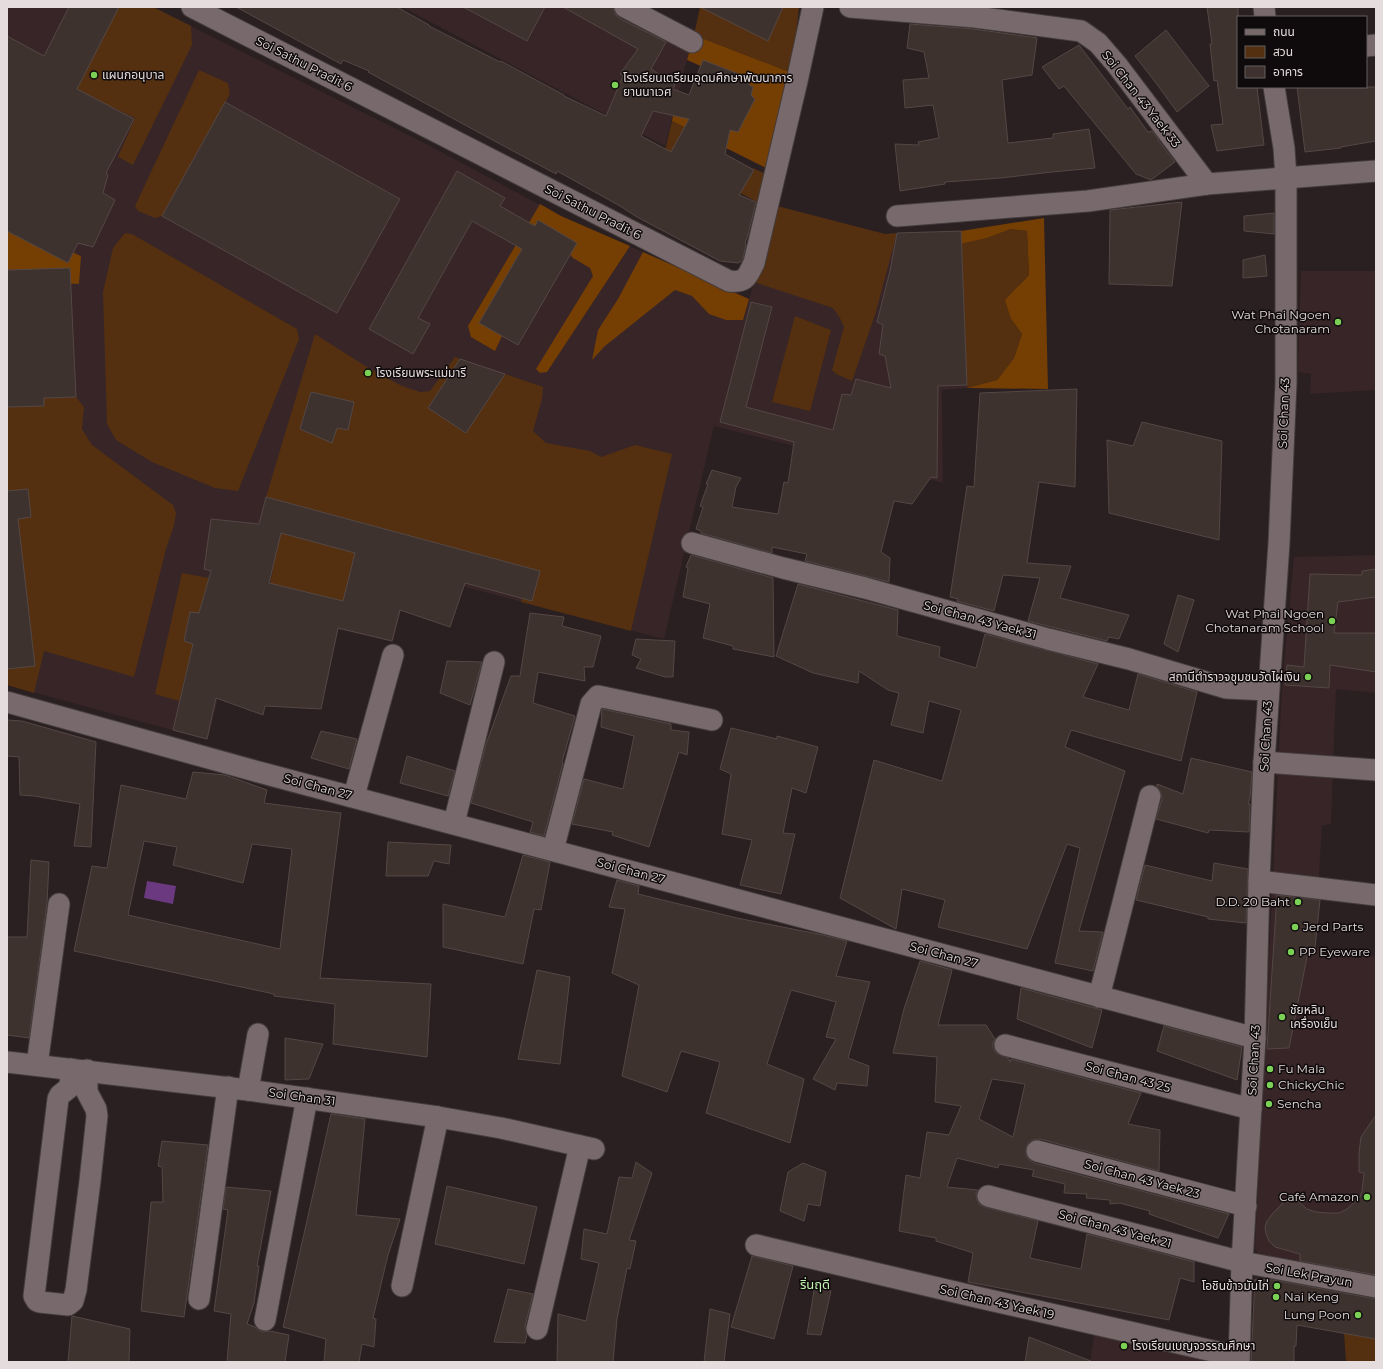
<svg xmlns="http://www.w3.org/2000/svg" width="1383" height="1369" font-family="Montserrat,'Noto Sans Thai',sans-serif">
	<rect width="100%" height="100%" fill="#2a1f21"/>
	<g fill="#372528">
		<polygon points="7,7 153,7 430,146 561,216 749,299 777,206 885,234 961,231 967,388 942,390 943,483 714,426 664,639 411,573 393,642 240,607 208,740 7,685"/>
		<polygon points="402,7 613,7 668,36 690,48 665,146"/>
		<polygon points="1301,271 1376,271 1376,390 1310,394 1311,374 1298,372"/>
		<polygon points="1376,555 1376,693 1336,689 1331,824 1322,826 1319,875 1320,898 1315,948 1376,957 1376,1279 1261,1259 1255,1249 1282,685 1294,557"/>
		<polygon points="1095,1330 1215,1362 1090,1362"/>
	</g>
	<g fill="#543010">
		<polygon points="117,7 153,7 191,26 192,45 133,165 118,157 135,118 75,90"/>
		<polygon points="700,7 799,7 792,73 694,35"/>
		<polygon points="199,70 228,83 230,94 162,216 155,218 138,211 135,206"/>
		<polygon points="672,121 692,131 673,159 664,154"/>
		<polygon points="753,168 768,175 761,204 740,193"/>
		<polygon points="777,206 885,234 897,233 875,315 852,381 836,374 832,370 844,327 840,318 833,308 754,282"/>
		<polygon points="1011,229 1027,231 1029,275 1019,285 1011,319 1022,334 1014,358 997,380 967,388 961,244 987,238"/>
		<polygon points="125,233 132,234 297,329 299,339 238,491 215,488 152,462 116,440 107,424 103,292 113,248"/>
		<polygon points="795,316 831,330 810,411 772,402"/>
		<polygon points="315,334 370,369 402,386 420,392 430,391 455,357 460,359 428,408 466,433 505,374 543,387 542,399 533,431 546,443 590,451 601,457 635,445 672,454 631,631 521,602 526,574 266,497"/>
		<polygon points="76,397 84,407 82,429 92,445 173,505 176,513 174,525 166,549 134,677 44,651 34,693 7,685 7,407 44,406 44,398"/>
		<polygon points="280,527 414,562 387,625 269,591"/>
		<polygon points="182,573 209,578 199,613 190,613 184,641 193,644 179,701 155,694"/>
		<polygon points="1344,1333 1376,1339 1376,1362 1346,1362"/>
	</g>
	<g fill="#753e02">
		<polygon points="694,35 792,73 770,170 672,121 674,110 744,85 687,60"/>
		<polygon points="540,204 561,216 630,246 547,372 540,373 536,369 593,276 590,268 573,258 565,249 502,336 495,351 471,337 468,326"/>
		<polygon points="1044,218 1048,389 967,388 997,380 1014,358 1022,334 1011,319 1005,300 1029,275 1027,231 1011,229 987,238 961,244 961,231"/>
		<polygon points="7,223 81,256 79,284 7,280"/>
		<polygon points="643,252 749,299 743,320 726,320 709,314 692,296 675,290 605,346 592,360 598,330 618,299"/>
	</g>
	<polygon fill="#6a3980" points="147,881 176,886 173,904 144,898"/>
	<g fill="#3e322f" stroke="#544744" fill-rule="evenodd">
		<polygon points="69,7 119,7 77,89 134,119 106,173 108,175 103,193 115,200 93,247 78,243 68,263 7,231 7,36 44,56"/>
		<path d="M236 7H397L429 25V26L500 62 501 61 564 95V96L606 116 623 76 620 74 638 49 563 7H613L615 14 619 18 666 42 651 69 675 85 673 89 689 95 703 60 749 78 748 84 753 87 751 95 755 99 738 132 730 130 725 154 754 170 739 195 756 202 748 235 745 243 746 244 743 259 742 261 738 263 720 261 637 217 620 206 557 171 556 174 487 137 368 72 369 71 343 60 341 64ZM653 111 689 119 671 152 641 136Z"/>
		<polygon points="463,7 545,7 527,41"/>
		<polygon points="700,7 783,7 768,41"/>
		<polygon points="1207,7 1238,7 1238,87 1257,87 1264,145 1217,151 1211,125 1223,124 1217,80 1214,81 1210,44 1212,44"/>
		<polygon points="910,24 974,29 1037,38 1032,75 1002,80 1008,143 1053,138 1053,134 1089,129 1095,168 1052,172 1001,178 945,182 945,184 900,191 895,144 919,145 918,142 939,138 933,105 905,108 903,80 929,78 924,52 907,48"/>
		<polygon points="1166,30 1209,86 1177,112 1156,83 1135,56"/>
		<polygon points="1079,45 1128,109 1130,107 1148,132 1152,131 1159,140 1158,140 1175,162 1151,180 1136,174 1064,86 1059,89 1042,67"/>
		<polygon points="1297,87 1376,87 1376,141 1341,147 1341,148 1305,152"/>
		<polygon points="225,102 400,199 337,313 162,216"/>
		<polygon points="457,171 505,198 500,206 535,226 538,220 577,243 518,345 479,323 522,249 472,221 418,318 430,324 413,354 369,329"/>
		<polygon points="1182,202 1172,286 1109,284 1110,210"/>
		<polygon points="1274,213 1274,234 1244,231 1244,216"/>
		<polygon points="961,231 967,385 938,386 937,478 931,477 912,504 894,501 881,552 890,558 889,582 805,561 807,554 772,547 772,553 701,533 701,531 696,529 703,507 700,506 708,484 706,484 712,470 741,478 736,487 732,507 778,514 784,482 788,483 794,442 720,422 751,302 772,307 746,407 833,430 842,394 851,395 856,379 891,388 885,356 879,354 883,325 877,322 890,271 897,233"/>
		<polygon points="1265,255 1267,276 1243,278 1243,260"/>
		<polygon points="70,268 76,397 44,398 44,406 7,407 7,270"/>
		<polygon points="460,359 505,374 466,433 428,408"/>
		<polygon points="1077,389 1075,487 1039,482 1027,563 1071,566 1060,598 1129,615 1119,639 1109,637 1107,641 1028,621 1040,578 1003,575 994,611 957,601 958,599 950,597 967,486 974,487 980,393"/>
		<polygon points="311,392 354,402 348,430 337,428 332,443 300,429"/>
		<polygon points="1142,422 1222,441 1219,540 1109,513 1107,440 1133,446"/>
		<polygon points="28,489 31,517 18,519 35,666 7,669 7,491"/>
		<path d="M266 497 540 571 532 601 465 583 450 627 400 610 392 641 338 628 321 709 265 706 263 715 216 698 207 739 173 730 193 644 184 641 190 612 199 613 211 571 204 569 211 519 259 524ZM281 533 355 553 343 601 269 583Z"/>
		<polygon points="691,555 773,578 774,657 733,649 733,646 703,638 710,604 683,597 688,568 686,567"/>
		<polygon points="1376,569 1376,597 1338,602 1334,633 1376,633 1376,672 1330,665 1329,688 1285,685 1287,665 1304,667 1310,574 1362,575 1362,571"/>
		<polygon points="798,584 898,610 897,636 940,647 939,657 976,668 985,634 1098,664 1083,697 1129,710 1138,674 1197,692 1181,761 1071,730 1065,747 1125,771 1079,931 1103,932 1093,971 1055,963 1080,848 1067,844 1027,949 938,927 945,900 902,889 896,929 840,898 874,760 942,781 961,710 929,701 923,733 891,725 899,693 888,690 859,671 858,683 813,673 776,656"/>
		<polygon points="1178,595 1194,600 1178,652 1164,644"/>
		<polygon points="530,613 564,617 562,626 601,636 593,667 584,667 585,681 538,672 533,703 575,716 562,762 563,763 544,836 530,832 533,822 471,803 486,744 511,676 520,676"/>
		<polygon points="636,639 675,641 673,677 665,677 636,668 641,659 632,655"/>
		<polygon points="447,661 482,662 470,705 440,693"/>
		<polygon points="602,709 671,724 671,730 689,732 687,755 679,752 649,847 612,835 613,832 572,824 584,779 623,789 634,736 601,727"/>
		<polygon points="7,720 22,721 96,742 91,847 74,846 80,804 34,796 20,795 19,757 7,756"/>
		<polygon points="731,728 777,739 777,736 818,747 806,793 792,788 783,833 795,834 781,894 740,885 752,840 722,834 731,774 720,769"/>
		<polygon points="321,731 357,739 349,769 311,758"/>
		<polygon points="407,756 455,771 448,796 400,783"/>
		<polygon points="1191,758 1252,772 1250,798 1248,804 1250,804 1249,832 1209,830 1208,833 1156,819 1162,799 1161,792 1157,787 1157,784 1183,794"/>
		<path d="M193 772 225 775 267 790 264 803 341 813 320 978 431 984 427 1057 333 1044 335 1004 274 996V994L74 951 92 866 107 868 121 785 186 799ZM144 841 177 847 173 865 243 883 252 844 292 849 280 949 128 915Z"/>
		<polygon points="388,842 451,845 449,864 434,861 428,876 386,876"/>
		<polygon points="523,855 550,862 541,910 534,909 523,964 443,947 443,904 505,917"/>
		<polygon points="31,860 49,862 47,904 29,1038 7,1035 7,937 27,937"/>
		<polygon points="1214,863 1248,869 1246,923 1208,919 1208,917 1136,900 1145,865 1212,881"/>
		<polygon points="617,880 639,886 638,894 737,918 823,935 847,941 836,976 870,982 848,1058 869,1066 867,1086 837,1083 835,1090 813,1079 836,1039 826,1037 836,1002 791,990 767,1064 804,1079 790,1143 706,1113 720,1062 681,1051 667,1092 622,1076 639,985 612,973 625,909 609,907"/>
		<polygon points="1277,895 1320,900 1315,948 1309,947 1289,1048 1267,1049"/>
		<path d="M920 961 952 970 938 1025H986L995 1039 993 1042V1048L996 1053 1008 1058 1010 1062 1011 1059 1141 1093 1128 1124 1160 1130 1159 1171 1040 1139 1033 1140 1028 1143 1026 1148V1155L1029 1160 1034 1163 1229 1214 1218 1238 1149 1214 1150 1211 1119 1203 1110 1204V1200L1086 1198 1087 1194 1064 1193 1065 1184 1032 1176 1034 1170 999 1164 998 1168 957 1158 947 1187 978 1190 976 1193 977 1200 980 1205 985 1207 1038 1221 1030 1258 1081 1269 1087 1234 1194 1262V1282L1180 1278 1169 1320 968 1282 973 1253 936 1241V1238L899 1231 906 1175 920 1178 927 1132 949 1135 961 1106 935 1102 937 1057 893 1053 904 1009ZM992 1079 1025 1084 1013 1137 979 1119Z"/>
		<polygon points="537,970 570,977 560,1064 518,1059"/>
		<polygon points="1021,988 1102,1010 1092,1048 1017,1019"/>
		<polygon points="1164,1026 1242,1047 1237,1080 1157,1051"/>
		<polygon points="285,1038 323,1044 309,1079 285,1080"/>
		<polygon points="331,1114 365,1119 356,1215 400,1219 388,1255 373,1318 376,1319 374,1347 362,1344 359,1362 324,1362 326,1339 283,1327"/>
		<polygon points="1376,1115 1376,1275 1300,1261 1300,1254 1275,1247 1269,1241 1266,1234 1265,1227 1267,1221 1273,1213 1285,1201 1291,1200 1298,1201 1307,1209 1316,1212 1328,1213 1339,1213 1347,1209 1360,1197 1362,1191 1364,1173 1359,1172 1359,1153 1361,1137"/>
		<polygon points="162,1141 208,1145 184,1317 141,1311 151,1202 163,1202 162,1167 158,1166"/>
		<polygon points="636,1162 652,1173 629,1240 636,1241 630,1269 627,1268 617,1319 613,1362 557,1362 558,1314 586,1321 599,1263 581,1259 584,1229 607,1234 619,1177 632,1178"/>
		<polygon points="803,1163 826,1172 820,1206 808,1204 804,1221 780,1211 788,1172"/>
		<polygon points="447,1186 537,1207 524,1264 435,1244"/>
		<polygon points="226,1187 271,1191 257,1266 259,1266 254,1303 247,1324 255,1327 262,1332 270,1331 289,1335 285,1362 227,1362 231,1314 214,1311 228,1210 223,1209"/>
		<polygon points="752,1256 793,1266 774,1339 731,1327"/>
		<polygon points="1255,1279 1274,1280 1376,1299 1376,1339 1297,1325 1296,1346 1294,1346 1294,1362 1251,1362"/>
		<polygon points="815,1284 831,1291 821,1335 807,1334"/>
		<polygon points="508,1289 533,1294 525,1326 527,1334 525,1343 494,1342"/>
		<polygon points="710,1309 730,1314 724,1362 704,1362"/>
		<polygon points="72,1316 130,1329 129,1362 68,1362"/>
		<polygon points="1029,1337 1091,1361 1090,1362 1025,1362"/>
	</g>
	<g fill="none" stroke-linecap="round" stroke-linejoin="round">
		<g stroke="#443c3d" stroke-width="23">
			<g id="minor">
				<path d="M192 7 729 281C747 283 747 276 754 263L797 81 813 7"/>
				<polyline points="625,7 692,42"/>
				<polyline points="850,7 975,17 1081,31 1098,43 1117,65 1207,184"/>
				<polyline points="1264,7 1265,17"/>
				<polyline points="1366,46 1376,45"/>
				<polyline points="897,216 1088,201 1207,184 1376,171"/>
				<polyline points="692,543 783,568 865,588 1048,639 1129,659 1226,688 1268,690"/>
				<polyline points="7,702 255,771 1255,1038"/>
				<polyline points="1264,762 1376,770"/>
				<polyline points="354,796 393,655"/>
				<polyline points="454,823 494,662"/>
				<polyline points="553,850 591,704 598,696 712,720"/>
				<polyline points="1259,881 1376,895"/>
				<polyline points="1099,997 1150,796"/>
				<polyline points="1005,1045 1251,1109"/>
				<polyline points="7,1062 248,1090 438,1117 501,1128 594,1149"/>
				<polyline points="37,1065 59,904"/>
				<polyline points="71,1069 70,1087 60,1095 58,1099 34,1296 37,1301 40,1302 68,1305 73,1301 76,1290 90,1181 97,1116 96,1109 87,1092 87,1070"/>
				<polyline points="248,1090 258,1034"/>
				<polyline points="1037,1151 1246,1206"/>
				<polyline points="988,1196 1242,1262 1376,1287"/>
				<polyline points="756,1245 972,1296 1239,1357"/>
				<polyline points="402,1286 438,1117"/>
				<polyline points="199,1299 228,1087"/>
				<polyline points="265,1320 307,1098"/>
				<polyline points="537,1329 580,1146"/>
				<polyline points="1239,1362 1242,1262 1255,1038 1259,881 1264,762 1279,543 1286,383 1286,178 1284,148 1274,87"/>
			</g>
		</g>
		<use href="#minor" stroke="#786a6c" stroke-width="21"/>
	</g>
	<g fill="#7bd156" stroke="#0f0a0b" stroke-width="1.5">
		<circle cx="94" cy="75" r="4"/>
		<circle cx="615" cy="85" r="4"/>
		<circle cx="1338" cy="322" r="4"/>
		<circle cx="368" cy="373" r="4"/>
		<circle cx="1332" cy="621" r="4"/>
		<circle cx="1308" cy="677" r="4"/>
		<circle cx="1298" cy="902" r="4"/>
		<circle cx="1295" cy="927" r="4"/>
		<circle cx="1291" cy="952" r="4"/>
		<circle cx="1282" cy="1017" r="4"/>
		<circle cx="1270" cy="1069" r="4"/>
		<circle cx="1270" cy="1085" r="4"/>
		<circle cx="1269" cy="1104" r="4"/>
		<circle cx="1367" cy="1197" r="4"/>
		<circle cx="1277" cy="1286" r="4"/>
		<circle cx="1276" cy="1297" r="4"/>
		<circle cx="1358" cy="1315" r="4"/>
		<circle cx="1124" cy="1346" r="4"/>
	</g>
	<g text-anchor="middle" stroke-width="3" stroke-linejoin="round" paint-order="stroke">
		<g font-size="12" fill="#e4dcdd" stroke="#0f0a0b">
			<text transform="translate(304 64) rotate(27)" y="4">Soi Sathu Pradit 6</text>
			<text transform="translate(1141 99) rotate(52)" y="4">Soi Chan 43 Yaek 33</text>
			<text transform="translate(593 212) rotate(27)" y="4">Soi Sathu Pradit 6</text>
			<text transform="translate(1284 413) rotate(-88)" y="4">Soi Chan 43</text>
			<text transform="translate(980 620) rotate(15)" y="4">Soi Chan 43 Yaek 31</text>
			<text transform="translate(1266 736) rotate(-87)" y="4">Soi Chan 43</text>
			<text transform="translate(318 787) rotate(15)" y="4">Soi Chan 27</text>
			<text transform="translate(631 871) rotate(15)" y="4">Soi Chan 27</text>
			<text transform="translate(944 955) rotate(15)" y="4">Soi Chan 27</text>
			<text transform="translate(1254 1060) rotate(-87)" y="4">Soi Chan 43</text>
			<text transform="translate(1128 1077) rotate(15)" y="4">Soi Chan 43 25</text>
			<text transform="translate(302 1097) rotate(8)" y="4">Soi Chan 31</text>
			<text transform="translate(1142 1179) rotate(15)" y="4">Soi Chan 43 Yaek 23</text>
			<text transform="translate(1115 1229) rotate(15)" y="4">Soi Chan 43 Yaek 21</text>
			<text transform="translate(1309 1275) rotate(10)" y="4">Soi Lek Prayun</text>
			<text transform="translate(997 1302) rotate(13)" y="4">Soi Chan 43 Yaek 19</text>
		</g>
		<g font-size="12" fill="#e4dcdd" stroke="#0f0a0b" text-anchor="start">
			<text x="102" y="79">แผนกอนุบาล</text>
			<text x="623" y="82">โรงเรียนเตรียมอุดมศึกษาพัฒนาการ<tspan x="623" dy="14">ยานนาเวศ</tspan></text>
			<text x="1330" y="319" text-anchor="end">Wat Phai Ngoen<tspan x="1330" dy="14">Chotanaram</tspan></text>
			<text x="376" y="377">โรงเรียนพระแม่มารี</text>
			<text x="1324" y="618" text-anchor="end">Wat Phai Ngoen<tspan x="1324" dy="14">Chotanaram School</tspan></text>
			<text x="1300" y="681" text-anchor="end">สถานีตำราวจชุมชนวัดไผ่เงิน</text>
			<text x="1290" y="906" text-anchor="end">D.D. 20 Baht</text>
			<text x="1303" y="931">Jerd Parts</text>
			<text x="1299" y="956">PP Eyeware</text>
			<text x="1290" y="1014">ชัยหลิน<tspan x="1290" dy="14">เครื่องเย็น</tspan></text>
			<text x="1278" y="1073">Fu Mala</text>
			<text x="1278" y="1089">ChickyChic</text>
			<text x="1277" y="1108">Sencha</text>
			<text x="1359" y="1201" text-anchor="end">Café Amazon</text>
			<text x="1269" y="1290" text-anchor="end">โอชินข้าวมันไก่</text>
			<text x="1284" y="1301">Nai Keng</text>
			<text x="1350" y="1319" text-anchor="end">Lung Poon</text>
			<text x="1132" y="1350">โรงเรียนเบญจวรรณศึกษา</text>
		</g>
		<g font-size="13" fill="#c4f4b3" stroke="#0f0a0b">
			<text x="815" y="1289">ริ่นฤดี</text>
		</g>
	</g>
	<rect width="1383" height="1369" fill="none" stroke="#e4dcdd" stroke-width="16"/>
	<rect x="1237" y="16" width="130" height="72" fill="#0f0a0b" stroke="#645e5f"/>
	<rect x="1245" y="29" width="20" height="6" fill="#786a6c" stroke="#645e5f"/>
	<text x="1273" y="36" font-size="12" fill="#e4dcdd">ถนน</text>
	<rect x="1245" y="46" width="20" height="12" fill="#543010" stroke="#645e5f"/>
	<text x="1273" y="56" font-size="12" fill="#e4dcdd">สวน</text>
	<rect x="1245" y="66" width="20" height="12" fill="#3e322f" stroke="#645e5f"/>
	<text x="1273" y="76" font-size="12" fill="#e4dcdd">อาคาร</text>
</svg>
